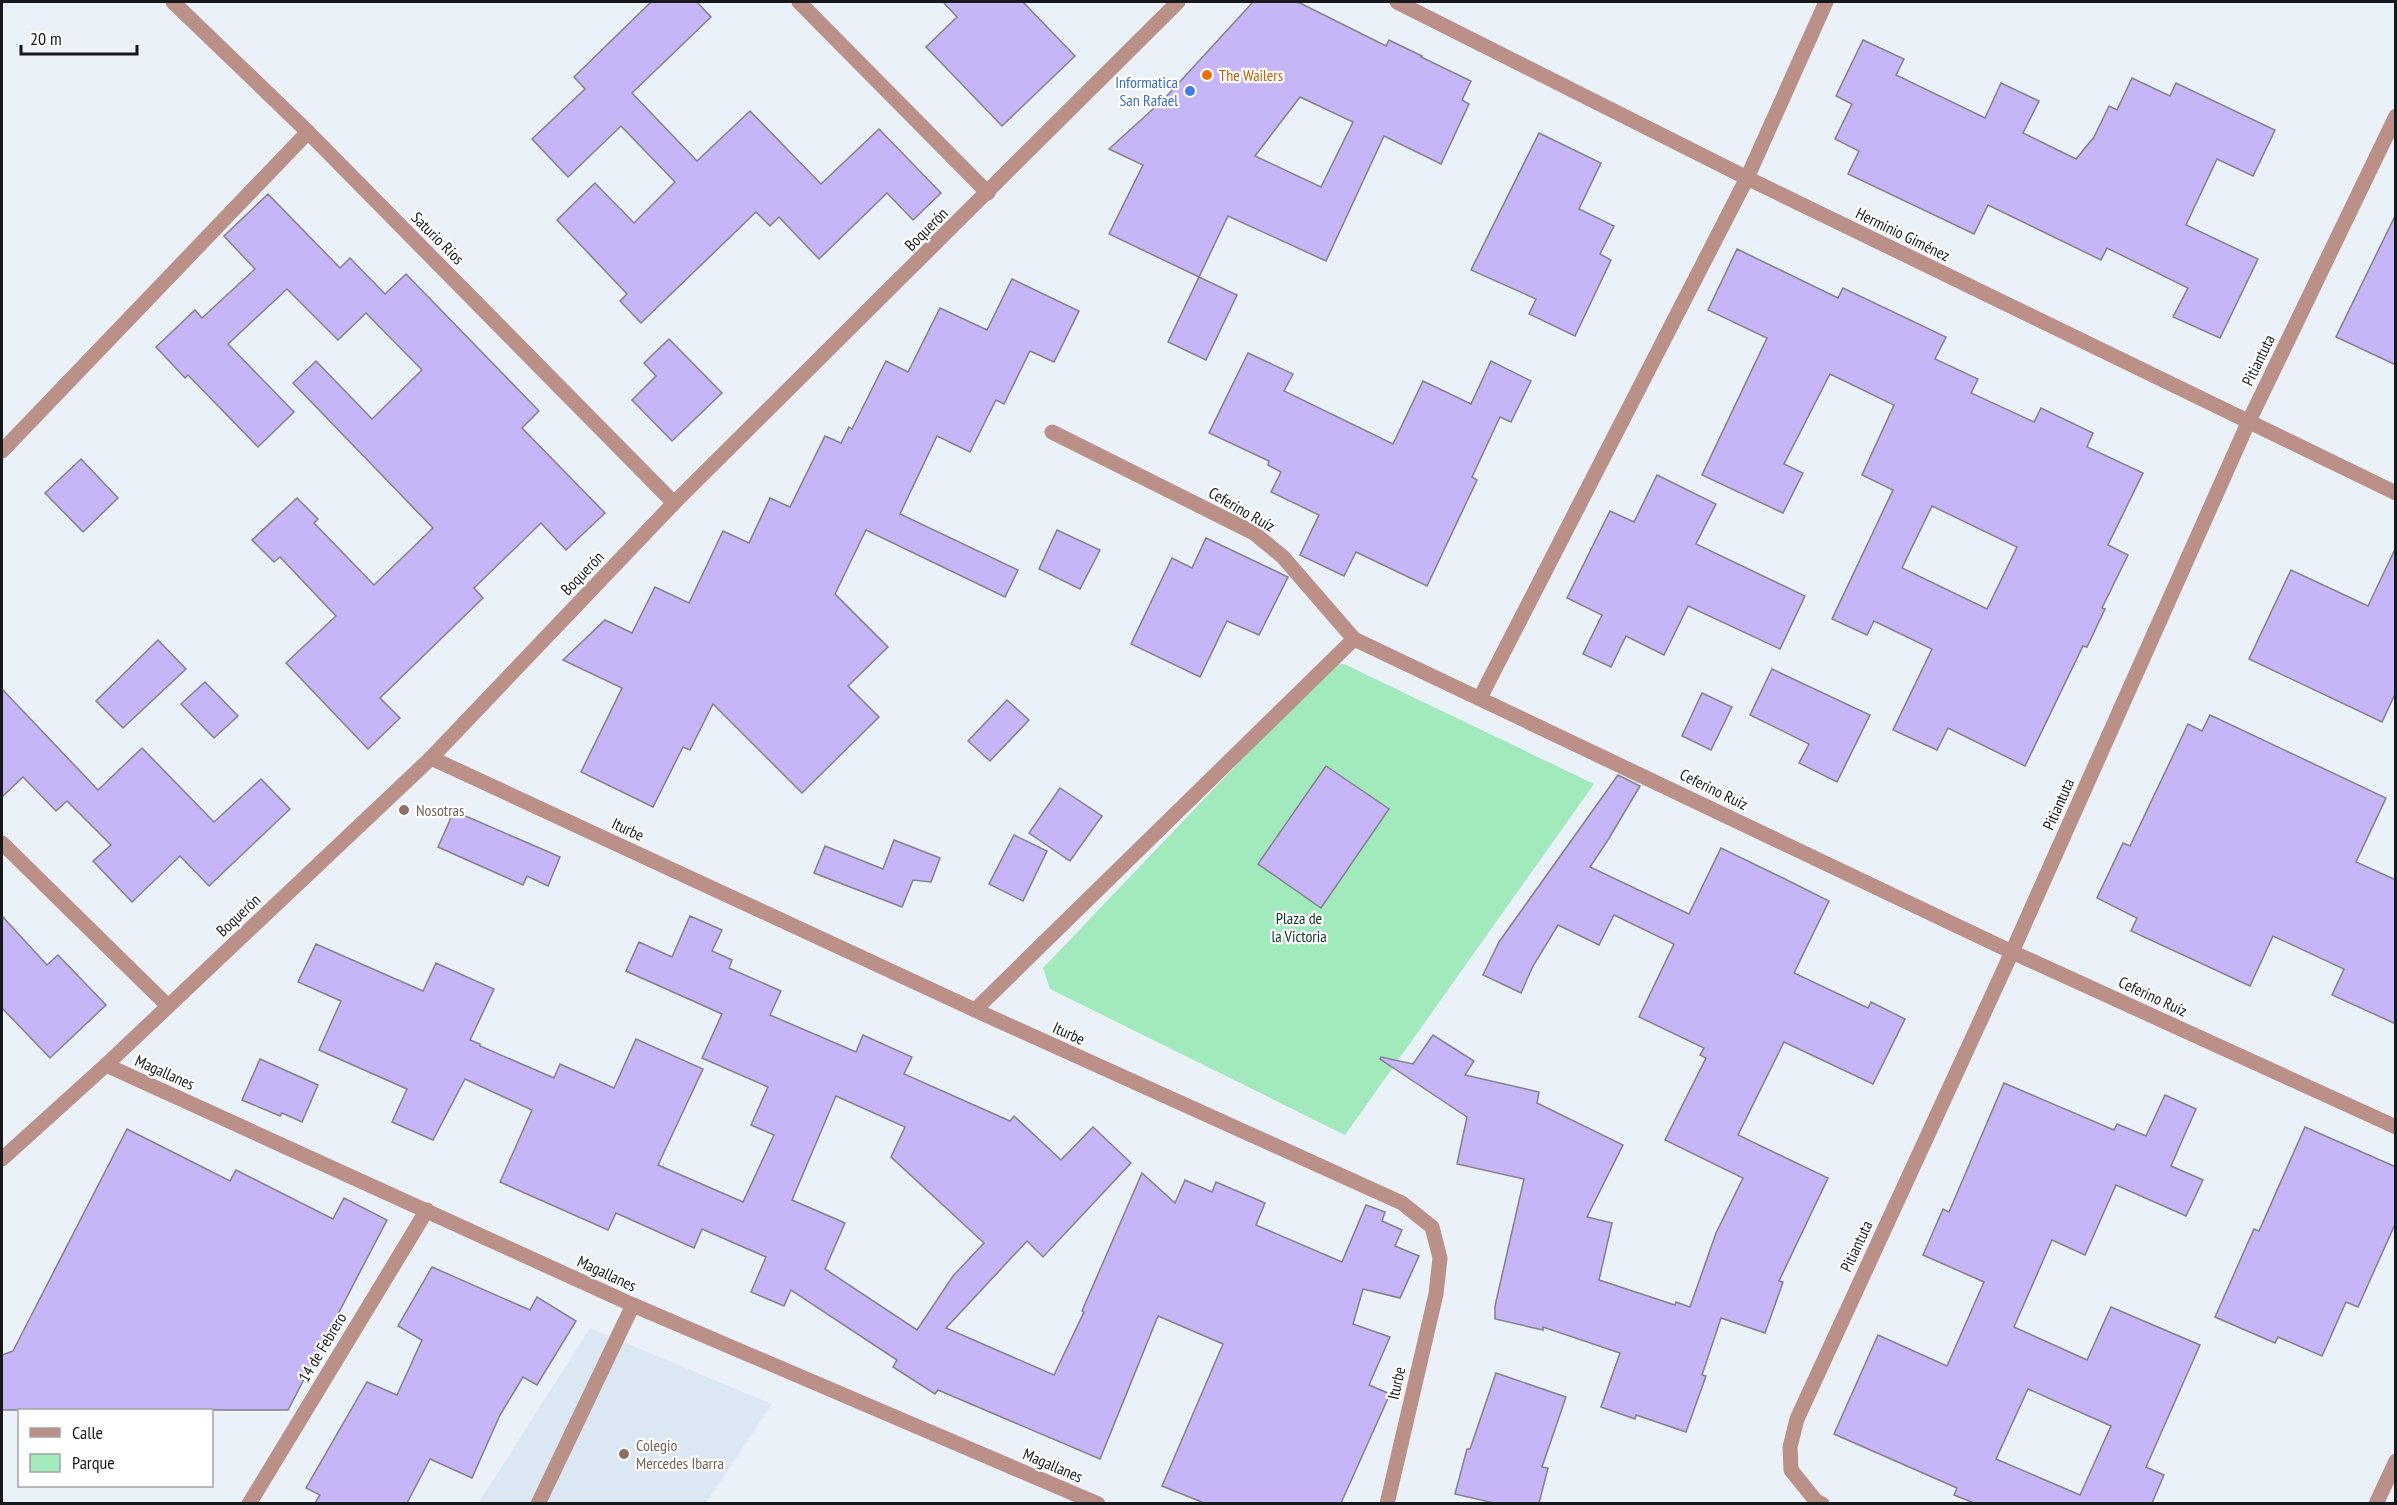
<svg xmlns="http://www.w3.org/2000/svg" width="2397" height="1505" font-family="'PT Sans Narrow',sans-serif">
	<rect width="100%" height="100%" fill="#ebf1f8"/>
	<polygon fill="#dce7f4" points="590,1328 772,1404 706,1503 478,1504"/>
	<polygon fill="#a2e9bd" points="1344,664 1594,784 1345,1135 1050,989 1043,968 1332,665"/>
	<g fill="#c7b6f7" stroke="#838188" stroke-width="1.5" fill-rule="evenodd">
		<polygon points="651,2 697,2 711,17 632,93 697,161 750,111 821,184 879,129 941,193 913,220 887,193 819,259 779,217 770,226 756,212 641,323 620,301 627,294 557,220 595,183 634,223 675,182 621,126 568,177 532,139 585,89 574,77"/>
		<polygon points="943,2 1023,2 1075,56 1002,126 926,47 957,17"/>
		<path d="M1253 2H1298L1386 46 1389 40 1422 56 1421 57 1471 81 1462 100 1469 104 1441 164 1384 136 1326 261 1228 216 1199 277 1109 234 1143 165 1109 149 1164 99ZM1300 97 1353 122 1321 187 1255 156Z"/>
		<polygon points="1863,40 1904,59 1896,75 1985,118 2001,83 2039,101 2023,133 2076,159 2094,137 2109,106 2117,110 2132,78 2170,96 2176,83 2275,130 2253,176 2217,159 2186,225 2258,259 2220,338 2173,317 2188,288 2107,248 2101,260 1988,205 1974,234 1848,174 1859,151 1835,139 1852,104 1836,96"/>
		<polygon points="1539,133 1601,163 1579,209 1614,226 1600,254 1611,260 1575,336 1529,314 1536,299 1471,270"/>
		<polygon points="268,194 340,268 350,258 385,294 406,274 539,411 522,428 605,513 566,550 541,523 474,588 483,598 380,698 400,718 368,749 286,663 336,616 280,557 274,562 252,540 297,498 318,519 314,523 374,585 433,528 293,383 316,361 372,419 422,370 366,313 338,340 287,289 228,344 294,412 258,447 188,375 185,378 156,347 195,310 202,318 255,269 224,236"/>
		<polygon points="2396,214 2396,365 2336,337"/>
		<path d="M1737 249 1838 298 1843 288 1946 337 1935 359 1978 379 1971 393 2034 422 2041 408 2093 433 2087 447 2143 473 2108 545 2128 555 2102 608 2105 609 2087 647 2083 646 2025 766 1948 728 1937 750 1893 730 1932 649 1874 621 1867 635 1832 619 1893 490 1862 475 1894 405 1830 374 1784 464 1803 473 1783 513 1702 475 1767 338 1708 310ZM1932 506 2017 547 1987 609 1902 568Z"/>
		<polygon points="1199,277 1237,295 1206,360 1168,342"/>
		<polygon points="1012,279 1079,311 1054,362 1030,351 1004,404 996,400 970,452 937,436 900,514 1018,570 1005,597 866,530 835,594 888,647 848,686 879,717 802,793 713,704 690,750 683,747 653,807 581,772 622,688 563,660 605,620 632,633 655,587 689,603 723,531 749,543 770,498 790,507 825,436 841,443 849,427 852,429 886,361 908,372 940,308 987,330"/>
		<polygon points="669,339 722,393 672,441 632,400 656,376 644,363"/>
		<polygon points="1248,353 1293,374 1284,391 1393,444 1423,381 1471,404 1491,361 1531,381 1511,422 1500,417 1472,477 1477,480 1427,586 1356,552 1344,576 1300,555 1319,515 1271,492 1281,472 1268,465 1269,461 1209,433"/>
		<polygon points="81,459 118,498 83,532 45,493"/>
		<polygon points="1657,475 1716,504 1696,544 1805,596 1780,649 1688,606 1664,655 1626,636 1611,667 1583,654 1602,615 1567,598 1610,511 1634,522"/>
		<polygon points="1057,530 1100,550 1080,589 1039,569"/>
		<polygon points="1206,538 1288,577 1259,635 1227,621 1200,677 1131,644 1172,558 1192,568"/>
		<polygon points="2396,547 2396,692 2382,722 2249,659 2291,570 2368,606"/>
		<polygon points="158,640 186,669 123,728 96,701"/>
		<polygon points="1772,669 1870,715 1837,782 1799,763 1809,744 1750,715"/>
		<polygon points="205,682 238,716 214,738 181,704"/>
		<polygon points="2,689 98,790 142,748 214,822 261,779 290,809 209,886 180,856 132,902 93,861 111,845 67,801 56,811 23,777 2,797"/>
		<polygon points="1702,693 1732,707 1711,750 1682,736"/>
		<polygon points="1007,700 1029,720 990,761 968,741"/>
		<polygon points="2210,715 2386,798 2356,862 2396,880 2396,1024 2332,995 2344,969 2273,936 2250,986 2131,931 2137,918 2097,898 2123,843 2130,846 2188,724 2202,731"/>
		<polygon points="1326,766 1389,809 1321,908 1258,864"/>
		<polygon points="1618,775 1640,786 1608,840 1590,867 1689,914 1721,848 1783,878 1829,901 1794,973 1868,1008 1871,1002 1905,1019 1873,1084 1784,1042 1738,1135 1828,1178 1779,1281 1783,1282 1765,1333 1721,1318 1702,1375 1706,1376 1686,1432 1636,1415 1635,1419 1601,1407 1620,1353 1543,1327 1543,1330 1495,1319 1495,1306 1524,1179 1457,1164 1467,1117 1380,1059 1381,1057 1413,1064 1433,1035 1474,1061 1465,1075 1539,1092 1537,1103 1623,1145 1587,1217 1612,1223 1599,1280 1675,1305 1676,1302 1690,1307 1716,1233 1743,1178 1665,1140 1706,1058 1700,1055 1704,1048 1639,1017 1674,944 1614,915 1599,945 1558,925 1533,966 1521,993 1483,975 1499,942"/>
		<polygon points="1060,788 1102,816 1070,861 1029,833"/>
		<polygon points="454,811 560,857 548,886 527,876 523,885 438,847"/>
		<polygon points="1014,835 1047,851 1023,901 989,884"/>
		<polygon points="894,840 940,858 931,882 913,880 902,907 814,873 825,846 883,869"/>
		<polygon points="2,916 47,965 58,955 106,1005 50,1058 2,1008"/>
		<path d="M690 916 722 930 712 951 732 960 729 968 781 991 770 1015 856 1052 863 1035 912 1057 904 1074 1010 1121 1014 1116 1061 1160 1093 1127 1131 1163 1043 1257 1027 1241 946 1328 1054 1375 1084 1312 1082 1311 1142 1173 1175 1203 1185 1180 1212 1192 1216 1182 1265 1203 1256 1225 1342 1262 1366 1205 1385 1212 1382 1221 1402 1230 1395 1246 1419 1256 1400 1298 1363 1289 1353 1324 1390 1337 1369 1385 1390 1394 1341 1503H1204L1162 1486 1223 1344 1158 1316 1100 1459 938 1390 935 1394 893 1367 897 1360 791 1290 784 1306 751 1292 766 1257 702 1229 694 1248 616 1213 608 1230 500 1182 532 1110 465 1079 433 1140 392 1122 407 1089 319 1050 341 1001 298 982 316 944 423 991 436 963 494 989 470 1040 480 1044V1046L554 1078 560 1064 614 1088 636 1039 703 1069 658 1165 743 1202 774 1135 751 1125 768 1087 702 1058 722 1014 626 971 639 942 672 957ZM836 1096 905 1127 891 1157 984 1243 953 1276 917 1330 825 1269 845 1223 792 1200Z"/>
		<polygon points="260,1059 318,1085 302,1122 282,1113 280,1116 242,1100"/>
		<path d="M2004 1083 2114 1130 2117 1124 2146 1136 2165 1095 2196 1109 2171 1166 2203 1180 2186 1216 2116 1185 2085 1255 2052 1240 2014 1327 2087 1360 2111 1307 2200 1345 2146 1467 2164 1475 2152 1503H1974L1954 1495 1957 1488 1834 1434 1878 1335 1947 1366 1984 1282 1923 1255 1943 1209 1949 1212ZM2028 1389 2111 1426 2080 1495 1996 1459Z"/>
		<polygon points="2305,1127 2396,1167 2396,1222 2358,1307 2346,1302 2322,1356 2278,1337 2275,1343 2215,1317 2254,1229 2259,1231"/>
		<polygon points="127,1129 230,1181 236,1170 333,1219 344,1198 387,1220 288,1410 2,1410 2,1355 13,1351"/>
		<polygon points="432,1267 530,1310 537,1297 576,1321 537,1385 523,1377 500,1415 472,1478 430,1459 407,1503 315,1503 320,1495 306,1488 367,1382 397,1395 422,1340 398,1326"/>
		<polygon points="1496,1373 1566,1397 1542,1467 1548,1468 1539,1503 1494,1503 1455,1494 1467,1449 1470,1449"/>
	</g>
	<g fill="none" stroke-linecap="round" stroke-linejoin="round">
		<g stroke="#ba9089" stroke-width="15">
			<polyline points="1052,432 1254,533 1283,557 1354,639"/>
			<polyline points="538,1504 633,1305"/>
		</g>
		<g stroke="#ba9089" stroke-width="15">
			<polyline points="173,2 308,132 674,503"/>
			<polyline points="799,2 988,193"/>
			<polyline points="1397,2 1747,178 2396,493"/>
			<polyline points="2,451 308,132"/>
			<polyline points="1480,698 1747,178 1826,2"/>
			<polyline points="431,758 975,1010 1402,1203 1432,1227 1440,1258 1436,1294 1387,1504"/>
			<polyline points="2,843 168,1006"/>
			<polyline points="975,1010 1354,639 2012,952 2396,1127"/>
			<polyline points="106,1065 633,1305 1098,1504"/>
			<polyline points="249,1504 427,1210"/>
			<polyline points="1822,1504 1816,1501 1791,1470 1790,1447 1797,1419 2012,952 2248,423 2396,116"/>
			<polyline points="2376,1504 2396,1461"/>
		</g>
		<polyline stroke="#ba9089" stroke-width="15" points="2,1159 106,1065 431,758 674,503 1178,2"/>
	</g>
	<circle fill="#e8710a" stroke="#fff" stroke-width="2" cx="1207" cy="75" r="6"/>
	<circle fill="#3f7fe0" stroke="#fff" stroke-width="2" cx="1190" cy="91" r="6"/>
	<g fill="#8d6e63" stroke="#fff" stroke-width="2">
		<circle cx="404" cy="810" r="6"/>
		<circle cx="624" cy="1454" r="6"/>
	</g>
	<g text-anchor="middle" stroke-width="4.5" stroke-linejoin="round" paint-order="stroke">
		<g font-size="16" fill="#c56008" stroke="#fff" text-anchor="start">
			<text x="1219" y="81">The Wailers</text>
		</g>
		<g font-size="16" fill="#366cbe" stroke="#fff" text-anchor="end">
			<text x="1178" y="88">Informatica<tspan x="1178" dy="18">San Rafael</tspan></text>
		</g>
		<g font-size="16" fill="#16181b" stroke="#fff">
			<text transform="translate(926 229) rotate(-45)" y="6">Boquerón</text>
			<text transform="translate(1903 234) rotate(26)" y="6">Herminio Giménez</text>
			<text transform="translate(438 238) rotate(45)" y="6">Saturio Ríos</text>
			<text transform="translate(2258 360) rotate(-64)" y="6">Pitiantuta</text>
			<text transform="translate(1242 509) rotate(30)" y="6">Ceferino Ruíz</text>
			<text transform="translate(582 573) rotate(-46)" y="6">Boquerón</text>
			<text transform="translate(1714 789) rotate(26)" y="6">Ceferino Ruíz</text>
			<text transform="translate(2058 804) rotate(-66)" y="6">Pitiantuta</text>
			<text transform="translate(628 829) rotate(25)" y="6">Iturbe</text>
			<text transform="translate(238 915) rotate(-43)" y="6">Boquerón</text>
			<text transform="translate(2153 996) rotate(25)" y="6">Ceferino Ruíz</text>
			<text transform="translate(1069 1033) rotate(24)" y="6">Iturbe</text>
			<text transform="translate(165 1072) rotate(24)" y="6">Magallanes</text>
			<text transform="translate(1856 1246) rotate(-65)" y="6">Pitiantuta</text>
			<text transform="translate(607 1273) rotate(25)" y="6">Magallanes</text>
			<text transform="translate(322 1347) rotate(-59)" y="6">14 de Febrero</text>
			<text transform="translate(1396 1383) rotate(-77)" y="6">Iturbe</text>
			<text transform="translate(1053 1465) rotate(23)" y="6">Magallanes</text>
		</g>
		<g font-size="16" fill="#785e54" stroke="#fff" text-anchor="start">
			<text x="416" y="816">Nosotras</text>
			<text x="636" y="1451">Colegio<tspan x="636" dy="18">Mercedes Ibarra</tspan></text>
		</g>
		<g font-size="16" fill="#0c331f" stroke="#fff">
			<text x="1299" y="924">Plaza de<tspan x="1299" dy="18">la Victoria</tspan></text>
		</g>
	</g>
	<rect width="2397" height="1505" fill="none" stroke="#16181b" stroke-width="6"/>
	<rect x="18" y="1409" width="195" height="78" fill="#ffffff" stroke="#a2a3a4" stroke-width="1.5"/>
	<rect x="30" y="1428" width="30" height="9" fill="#ba9089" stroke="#a2a3a4" stroke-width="1.5"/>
	<text x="72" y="1439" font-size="18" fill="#16181b">Calle</text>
	<rect x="30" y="1454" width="30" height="18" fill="#a2e9bd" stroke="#a2a3a4" stroke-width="1.5"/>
	<text x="72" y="1469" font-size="18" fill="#16181b">Parque</text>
	<path d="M21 45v9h116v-9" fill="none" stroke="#16181b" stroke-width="3"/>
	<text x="30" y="45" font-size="18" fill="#16181b" stroke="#ffffff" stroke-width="4.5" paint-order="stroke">20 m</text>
</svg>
